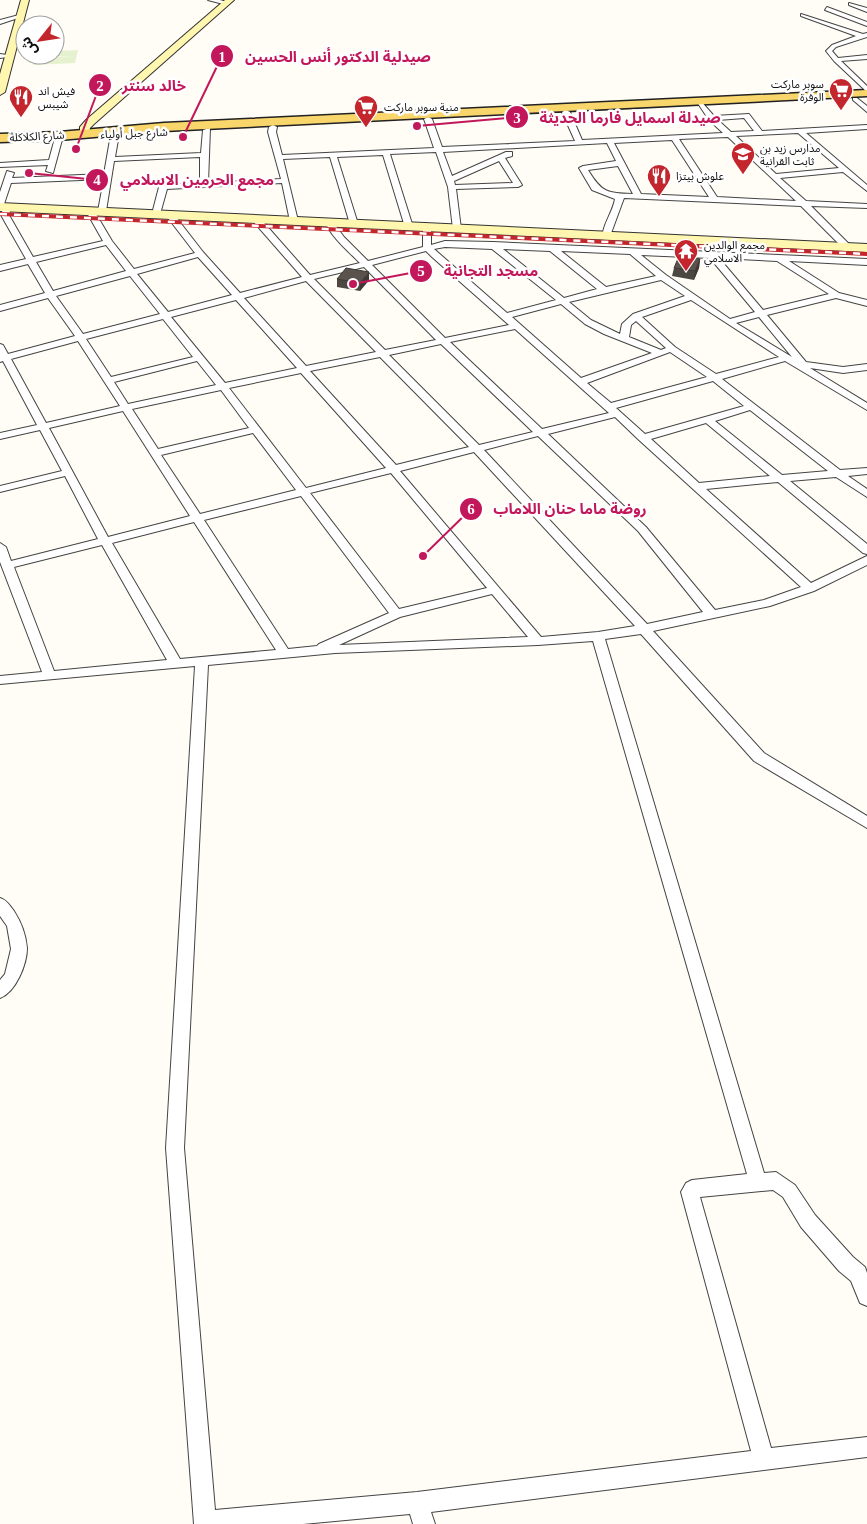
<svg xmlns="http://www.w3.org/2000/svg" width="867" height="1524" font-family="'Times New Roman','Noto Sans Arabic',serif">
	<rect width="100%" height="100%" fill="#fffdf5"/>
	<polygon fill="#e6f2cf" points="78,50 75,63 33,65 34,58 74,56 34,57 35,55 55,55 55,51"/>
	<g fill="none" stroke-linecap="round" stroke-linejoin="round">
		<g stroke="#444" stroke-width="2">
			<g id="street">
				<polygon points="208,0 220,0 230,3 227,5"/>
				<polygon points="849,3 867,8 867,12 849,5"/>
				<polygon points="827,7 867,22 867,26 825,10"/>
				<polygon points="801,14 863,34 867,33 867,37 836,47 832,51 838,58 867,55 867,59 841,61 867,86 867,92 834,61 826,51 832,45 856,36 801,16"/>
				<polygon points="19,15 24,16 0,24 0,20"/>
				<polygon points="0,54 14,56 0,58"/>
				<polygon points="853,98 857,98 867,106 867,112 853,100"/>
				<path d="M699 99 714 116 749 114 762 131 867 125V129L806 133 867 185V191L843 172 780 178 806 201 867 204V208L811 206 850 245V249H844L801 206 624 198 610 236 603 238C601 227 613 212 615 199L592 190 579 168 583 166 616 161 607 143 443 152 452 176 506 152H512V156L505 158 522 185 518 187 456 189 461 229 457 231 453 229 448 187 436 152 390 154 413 227 409 229 405 227 383 155 337 157 358 224 354 226 350 224 330 157 283 159 298 221 294 223 290 221 282 183 167 189 160 214 153 216 152 214 159 187 165 185 200 183V157L114 161 106 211 102 213 98 211 104 179 11 183 4 204 0 206V192L7 171 14 173 12 178 104 174 111 134 115 132 119 134 115 157 201 153 203 130 210 128 208 183 281 179 268 132 269 127 273 125 277 127 276 132 282 155 434 148 424 119 428 117 432 119 442 147 575 141 562 112 566 110 570 112 582 140 723 133 709 120 697 102 696 101ZM744 118 754 131 731 132 718 120ZM798 133 839 168 776 174 736 136ZM728 137 796 201 717 197 679 139ZM672 140 709 197 641 194 614 143ZM499 161 513 183 455 185 454 181ZM618 166 633 194C607 193 602 193 588 170Z"/>
				<polygon points="56,134 63,136 53,173 46,171 48,165 0,167 0,163 49,160"/>
				<path d="M4 206 11 208 9 215 33 257 103 241 86 211 93 209 112 241 134 269 195 253 165 214 172 212 203 252 240 293 302 277 252 220V216H258L310 275 360 263C351 254 326 232 326 221H332L344 237 368 261 423 247V228L427 226 431 228V245L445 241 493 242 867 259V265L789 261 839 293 867 300V306L836 298 767 315 806 362 843 367 867 364V370L843 373 810 368 867 403V410L785 361 722 379 840 470 867 468V474L848 476 867 489V497L836 477 790 481 867 544V554L863 553 778 482 706 489 811 583 867 556V565L814 591 770 606 653 631 764 753 867 816V828L754 761 641 634 605 639 764 1173 776 1172 795 1185 815 1215 853 1257 865 1267 867 1273V1306L860 1303 851 1281 839 1271 801 1227 783 1197 773 1190 700 1197 771 1448 867 1437V1457L431 1512 435 1524H413L410 1514 303 1524H194L166 1148 195 666 0 684V676L42 672 0 562V543L6 547 11 561 98 539 65 476 0 492V486L62 471 40 430 0 439V433L37 425 3 361 0 362V344L3 345 8 354 75 336 48 298 0 311V305L45 293 28 264 0 271V265L26 259 1 215ZM106 245 126 271 53 291 36 262ZM445 247 492 249 556 300 507 313 434 249ZM503 249 550 251 597 289 564 298ZM426 251 432 257 509 325 445 338 372 265ZM561 251 630 254 656 276 606 287ZM641 255 710 258 755 312 730 319 666 275ZM198 257 232 295 168 312 137 274ZM719 258 777 261 829 294 763 310ZM364 267 436 340 385 350 314 279ZM130 276 160 314 83 334 56 296ZM661 280 685 296 633 314 622 324 620 334 591 320 569 302ZM306 281 376 352 306 366 244 298ZM236 300 297 368 225 383 171 317ZM691 300 779 357 716 374 675 347 642 317ZM561 304 585 324 604 334 652 353 581 378 512 317ZM759 317 792 357 736 323ZM163 319 193 357 111 377 86 339ZM636 321 666 348 661 350 629 337 631 325ZM515 329 609 413 542 429 450 342ZM78 341 120 406 46 423 11 359ZM441 344 533 432 479 445 389 355ZM670 352 707 377 611 403 587 383ZM380 357 469 447 396 465 310 371ZM197 361 216 385 128 404 114 382ZM301 373 386 468 306 488 229 388ZM713 381 744 406 645 434 616 408ZM221 390 249 428 158 449 132 409ZM750 410 828 471 782 475 715 421ZM123 411 190 516 108 537 49 428ZM615 417 639 440 801 587 764 600 715 610 646 527 548 434ZM706 423 770 476 699 483 651 439ZM253 433 296 490 200 514 161 455ZM538 436 638 531 703 612 647 624 484 450ZM474 452 635 626 598 632 541 637 400 471ZM391 473 487 588 399 609 310 493ZM301 496 389 613 319 644 317 646 288 649 204 520ZM194 522 276 650 180 659 112 543ZM102 545 167 660 54 671 14 567ZM492 594 528 637 339 645 400 617ZM593 641 747 1174 692 1180 686 1183 681 1192 751 1451 417 1492 215 1510 184 1148 208 665 335 653 538 645Z"/>
				<path d="M0 898C7 900 9 905 14 911 21 922 26 935 27 948 27 964 16 992 0 998V980L5 974 11 949 7 926 0 916Z"/>
			</g>
		</g>
		<g stroke="#333" stroke-width="2">
			<g id="secondary">
				<polygon points="21,0 29,0 5,92 0,95 0,74"/>
				<polygon points="225,0 234,0 94,124 90,128 88,137 80,137 80,127 86,120"/>
				<polygon points="0,203 867,244 867,252 0,211"/>
			</g>
		</g>
		<g stroke="#222" stroke-width="3">
			<polygon id="primary" points="867,90 867,96 164,131 59,140 0,142 0,134 59,132 164,123"/>
		</g>
		<use href="#street" fill="#fff" fill-rule="evenodd"/>
		<use href="#secondary" fill="#fff6b0" fill-rule="evenodd"/>
		<use href="#primary" fill="#f9d66b" fill-rule="evenodd"/>
		<g stroke="#c4262e" stroke-width="4">
			<polyline id="rail" points="0,214 867,254"/>
		</g>
		<use href="#rail" stroke="#fff" stroke-width="2.5" stroke-dasharray="7" stroke-linecap="butt"/>
	</g>
	<g fill="#4d4742">
		<polygon points="700,259 699,268 694,280 672,276 674,268"/>
		<polygon points="337,279 369,280 360,291 337,287"/>
	</g>
	<g fill="#3f3936">
		<polygon points="700,259 699,268 694,280 695,271"/>
		<polygon points="369,272 369,280 360,291 360,283"/>
	</g>
	<g fill="#5a524d" stroke="#3f3936">
		<polygon points="679,256 700,259 695,271 674,268"/>
		<polygon points="346,268 369,272 360,283 337,279"/>
	</g>
	<defs>
		<g id="supermarket-pin" transform="scale(1.25)"><path d="M0 17L-7.5 6A9.5 9.5 0 1 1 7.5 6Z" fill="#c4262e" stroke="#fff"/><path d="M-6-5.5h2.5l.6 2H6L4.5 2H-2.5L-4.4-4H-6ZM-1.5 3.2a1.3 1.3 0 1 0 .1 0ZM3 3.2a1.3 1.3 0 1 0 .1 0Z" fill="#fff"/></g>
		<g id="restaurant-pin" transform="scale(1.25)"><path d="M0 17L-7.5 6A9.5 9.5 0 1 1 7.5 6Z" fill="#c4262e" stroke="#fff"/><path d="M-5-6h1v4h1v-4h1v4h1v-4h1v5L-1.5 .5V6h-2V.5L-5-1ZM5-6V6H3V1.5H1.5Q1.5-4 5-6Z" fill="#fff"/></g>
		<g id="school-pin" transform="scale(1.25)"><path d="M0 17L-7.5 6A9.5 9.5 0 1 1 7.5 6Z" fill="#c4262e" stroke="#fff"/><path d="M0-5L7-2L0 1L-7-2ZM-4 1L0 2.5L4 1V4Q0 6-4 4Z" fill="#fff"/></g>
		<g id="temple-pin" transform="scale(1.25)"><path d="M0 17L-7.5 6A9.5 9.5 0 1 1 7.5 6Z" fill="#c4262e" stroke="#fff"/><path d="M0-6L5-2H3V0L6.5 2.5H4V6H1.5V3h-3V6H-4V2.5H-6.5L-3 0V-2H-5Z" fill="#fff"/></g>
	</defs>
	<g fill-rule="evenodd">
		<use href="#supermarket-pin" x="841" y="90"/>
		<use href="#restaurant-pin" x="21" y="97"/>
		<use href="#supermarket-pin" x="366" y="107"/>
		<use href="#school-pin" x="743" y="154"/>
		<use href="#restaurant-pin" x="659" y="176"/>
		<use href="#temple-pin" x="686" y="251"/>
	</g>
	<g text-anchor="middle" stroke-width="5" stroke-linejoin="round" paint-order="stroke">
		<g font-size="11" fill="#111" stroke="#fff" text-anchor="start">
			<text x="824" y="88" text-anchor="end">سوبر ماركت<tspan x="824" dy="13">الوفرة</tspan></text>
			<text x="38" y="95">فيش اند<tspan x="38" dy="13">شيبس</tspan></text>
			<text x="384" y="111">منية سوبر ماركت</text>
			<text x="760" y="152">مدارس زيد بن<tspan x="760" dy="13">ثابت القرانية</tspan></text>
			<text x="676" y="180">علوش بيتزا</text>
			<text x="704" y="249">مجمع الوالدين<tspan x="704" dy="13">الاسلامي</tspan></text>
		</g>
		<g font-size="11" fill="#111" stroke="#fff">
			<text transform="translate(134 133) rotate(-2)" y="4">شارع جبل أولياء</text>
			<text transform="translate(37 136) rotate(-3)" y="4">شارع الكلاكلة</text>
		</g>
	</g>
	<path fill="none" stroke="#c2185b" stroke-width="2" d="M183 137L222 56M76 149L100 85M417 126L517 117M29 173L97 180M353 284L421 271M423 556L471 509"/>
	<g fill="#c2185b" stroke="#fff" stroke-width="2">
		<circle cx="183" cy="137" r="5"/>
		<circle cx="76" cy="149" r="5"/>
		<circle cx="417" cy="126" r="5"/>
		<circle cx="29" cy="173" r="5"/>
		<circle cx="353" cy="284" r="5"/>
		<circle cx="423" cy="556" r="5"/>
		<circle cx="222" cy="56" r="12"/>
		<circle cx="100" cy="85" r="12"/>
		<circle cx="517" cy="117" r="12"/>
		<circle cx="97" cy="180" r="12"/>
		<circle cx="421" cy="271" r="12"/>
		<circle cx="471" cy="509" r="12"/>
	</g>
	<g font-size="15" text-anchor="middle" font-weight="bold" fill="#fff">
		<text x="222" y="62">1</text>
		<text x="100" y="91">2</text>
		<text x="517" y="123">3</text>
		<text x="97" y="185">4</text>
		<text x="421" y="276">5</text>
		<text x="471" y="514">6</text>
	</g>
	<g font-size="15" text-anchor="middle" font-weight="bold" fill="#c2185b" stroke="#fff" stroke-width="5" stroke-linejoin="round" paint-order="stroke">
		<text x="338" y="62">صيدلية الدكتور أنس الحسين</text>
		<text x="154" y="91">خالد سنتر</text>
		<text x="630" y="123">صيدلة اسمايل فارما الحديثة</text>
		<text x="197" y="185">مجمع الحرمين الاسلامي</text>
		<text x="491" y="276">مسجد التجانية</text>
		<text x="570" y="514">روضة ماما حنان اللاماب</text>
	</g>
	<g transform="translate(40 40) rotate(240)"><circle r="24" fill="#ffffff" stroke="#a0a0a0"/>
	<path d="M0-4L9 19L0 12L-9 19Z" fill="#c4262e"/>
	<text y="-8" font-size="14" font-weight="bold" text-anchor="middle" fill="#111111">ش</text>
	</g>
</svg>
